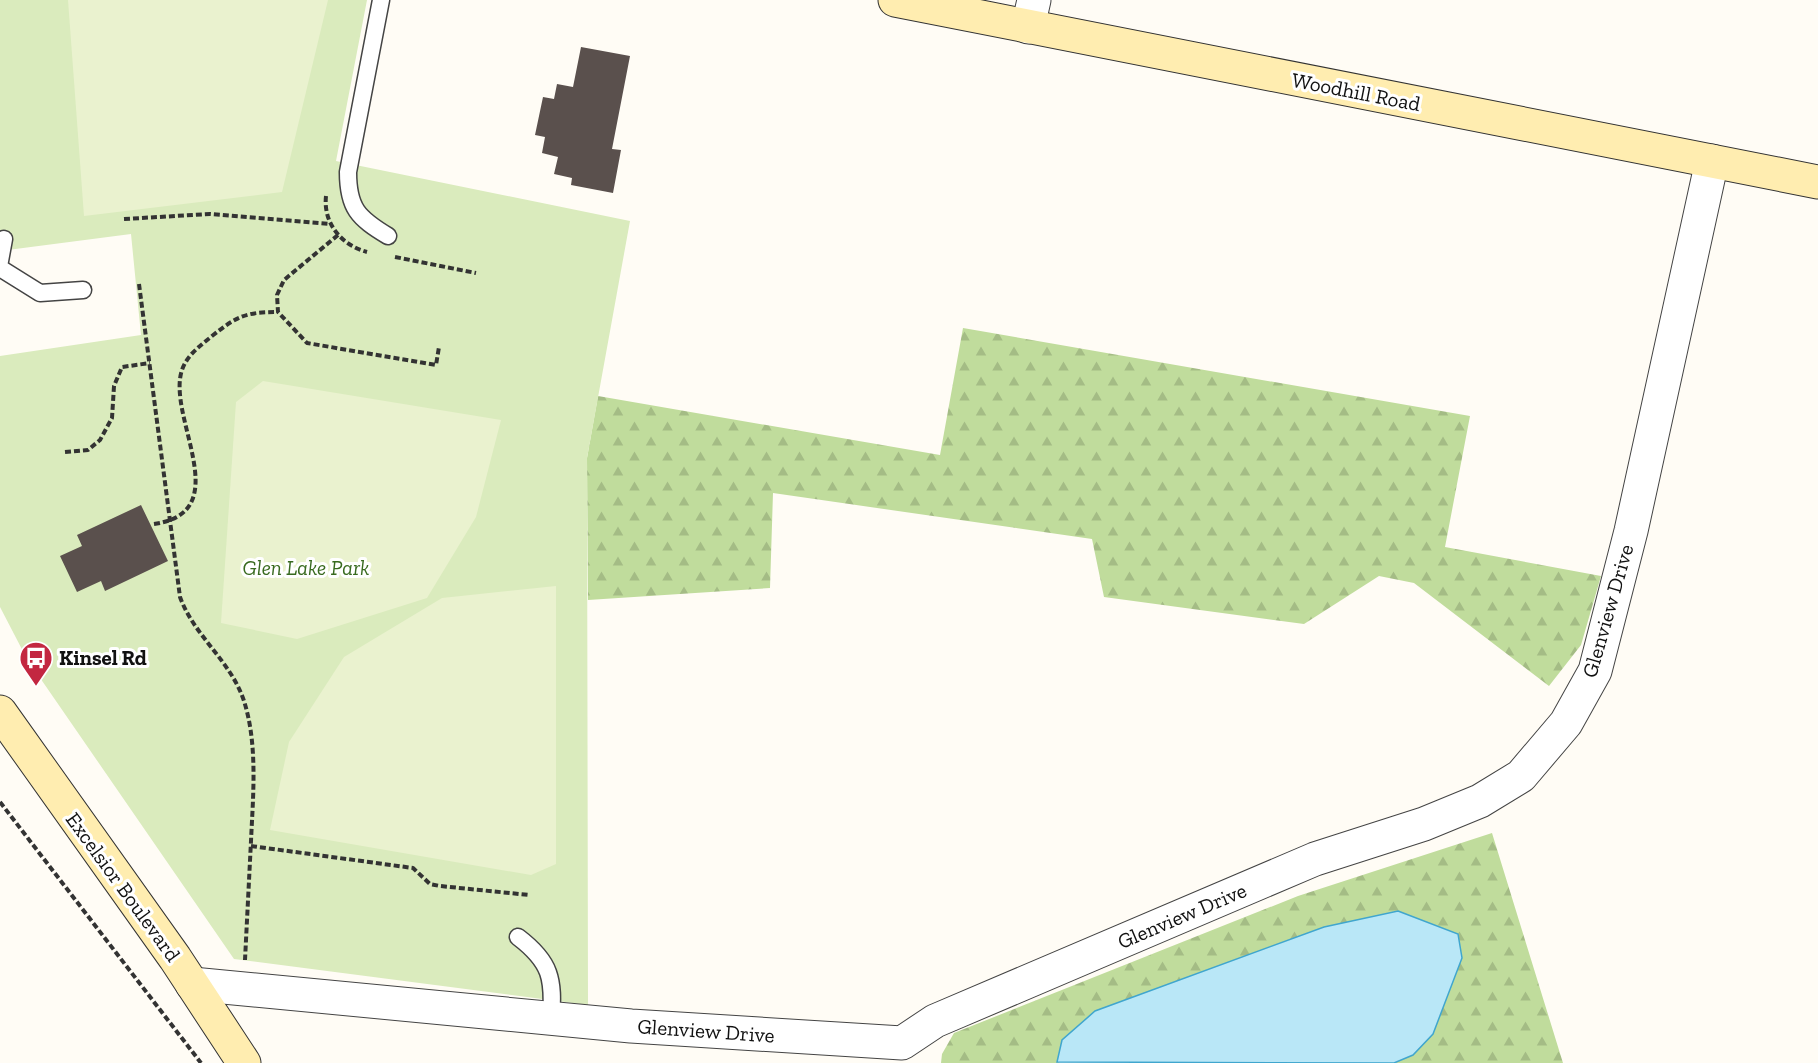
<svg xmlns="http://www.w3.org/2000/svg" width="1818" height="1063" font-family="'Zilla Slab',serif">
	<defs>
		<pattern id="forest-firs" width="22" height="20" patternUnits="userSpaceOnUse" patternTransform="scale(1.5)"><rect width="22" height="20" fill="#c0dc9c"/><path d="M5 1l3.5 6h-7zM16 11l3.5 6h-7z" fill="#a4bc85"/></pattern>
	</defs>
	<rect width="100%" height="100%" fill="#fffcf5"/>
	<g fill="url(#forest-firs)">
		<polygon points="963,328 1470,416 1445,547 1601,576 1581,645 1549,686 1414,583 1379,576 1304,624 1104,597 1092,539 773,493 770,588 588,600 587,458 598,396 940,455"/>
		<polygon points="1492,833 1563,1063 1394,1063 1413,1055 1324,927 1281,943 1058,1063 941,1063 942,1054 954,1033 1298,896"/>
	</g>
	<polygon fill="#daebbd" points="0,0 367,0 336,161 630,221 587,458 588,1005 234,959 27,659 0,607 0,356 141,335 131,234 0,251"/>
	<g fill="#eaf2cf">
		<polygon points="68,0 328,0 282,192 84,216"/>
		<polygon points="263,381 501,420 476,517 427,598 297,639 221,623 236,402"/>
		<polygon points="556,586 556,864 531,875 270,830 289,742 344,657 442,598"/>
	</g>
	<polygon fill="#b9e7f7" stroke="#40a6ce" stroke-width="1.5" points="1398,911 1458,934 1462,958 1433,1034 1413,1055 1394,1063 1057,1062 1062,1040 1095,1011 1324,927"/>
	<g fill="#5a504d">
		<polygon points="581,47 630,56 612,149 621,150 613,193 571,185 572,178 554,174 558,157 542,153 545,137 535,135 543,97 554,99 557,84 573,87"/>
		<polygon points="141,505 168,561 105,591 101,581 77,592 60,556 82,546 77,535"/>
	</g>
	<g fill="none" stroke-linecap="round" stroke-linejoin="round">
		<g stroke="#444" stroke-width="19">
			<g id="lane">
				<path d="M381 0 348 172C348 208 358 218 388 236"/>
				<polyline points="0,261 4,239"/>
				<polyline points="0,268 40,293 83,290"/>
				<path d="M518 937C551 962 554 979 551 1019"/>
			</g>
		</g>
		<g stroke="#444" stroke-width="35">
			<g id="street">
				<polyline points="1028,27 1034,0"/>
				<polyline points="192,984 631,1026 902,1043 935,1021 1315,859 1424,824 1480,801 1521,776 1566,723 1595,671 1631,531 1712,161"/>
			</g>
		</g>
		<g stroke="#333" stroke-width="35">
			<g id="secondary">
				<polyline points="895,0 1818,182"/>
				<polyline points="0,712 175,958 244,1063"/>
			</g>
		</g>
		<g stroke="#333" stroke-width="4" stroke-dasharray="6 3" stroke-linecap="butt">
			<path d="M326 196C323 223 341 245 367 252"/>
			<polyline points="124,219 210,214 331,224"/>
			<polyline points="338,235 284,280 277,295 278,312 307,343 436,365 439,347"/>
			<polyline points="395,257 476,273"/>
			<path d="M139 284 180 597C194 636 231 661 244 701 258 745 253 796 251 841 249 881 247 920 245 960"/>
			<polyline points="65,452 88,450 100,440 112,418 114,386 122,367 150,363"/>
			<path d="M154 524C238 512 166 417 182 370 187 355 200 346 212 336 237 316 246 312 278 312"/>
			<polyline points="0,802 201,1063"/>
			<polyline points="251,846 413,868 430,884 440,886 529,895"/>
		</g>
		<use href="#lane" stroke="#fff" stroke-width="16"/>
		<use href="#street" stroke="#fff" stroke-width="33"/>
		<use href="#secondary" stroke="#ffedb0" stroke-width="33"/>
	</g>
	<defs>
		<g id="bus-pin" transform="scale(1.725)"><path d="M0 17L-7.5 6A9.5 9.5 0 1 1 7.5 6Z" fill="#c32741" stroke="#fff"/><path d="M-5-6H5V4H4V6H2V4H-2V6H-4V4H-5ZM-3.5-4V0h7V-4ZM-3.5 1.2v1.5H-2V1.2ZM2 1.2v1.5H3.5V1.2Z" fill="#fff"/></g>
	</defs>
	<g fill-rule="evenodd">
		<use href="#bus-pin" x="36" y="658"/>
	</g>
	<g text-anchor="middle" stroke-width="6" stroke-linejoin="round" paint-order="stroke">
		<g font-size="21" fill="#111" stroke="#fff">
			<text transform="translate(1356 92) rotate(11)" y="7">Woodhill Road</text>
			<text transform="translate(1608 611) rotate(-74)" y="7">Glenview Drive</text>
			<text transform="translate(123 887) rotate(54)" y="7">Excelsior Boulevard</text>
			<text transform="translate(1182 916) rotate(-23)" y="7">Glenview Drive</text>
			<text transform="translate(706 1031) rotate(4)" y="7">Glenview Drive</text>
		</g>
		<g font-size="21" font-style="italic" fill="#386a1f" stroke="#fff">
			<text x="306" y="575">Glen Lake Park</text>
		</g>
		<g font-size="21" font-weight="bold" fill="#111" stroke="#fff" text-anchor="start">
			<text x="59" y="665">Kinsel Rd</text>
		</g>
	</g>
</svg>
